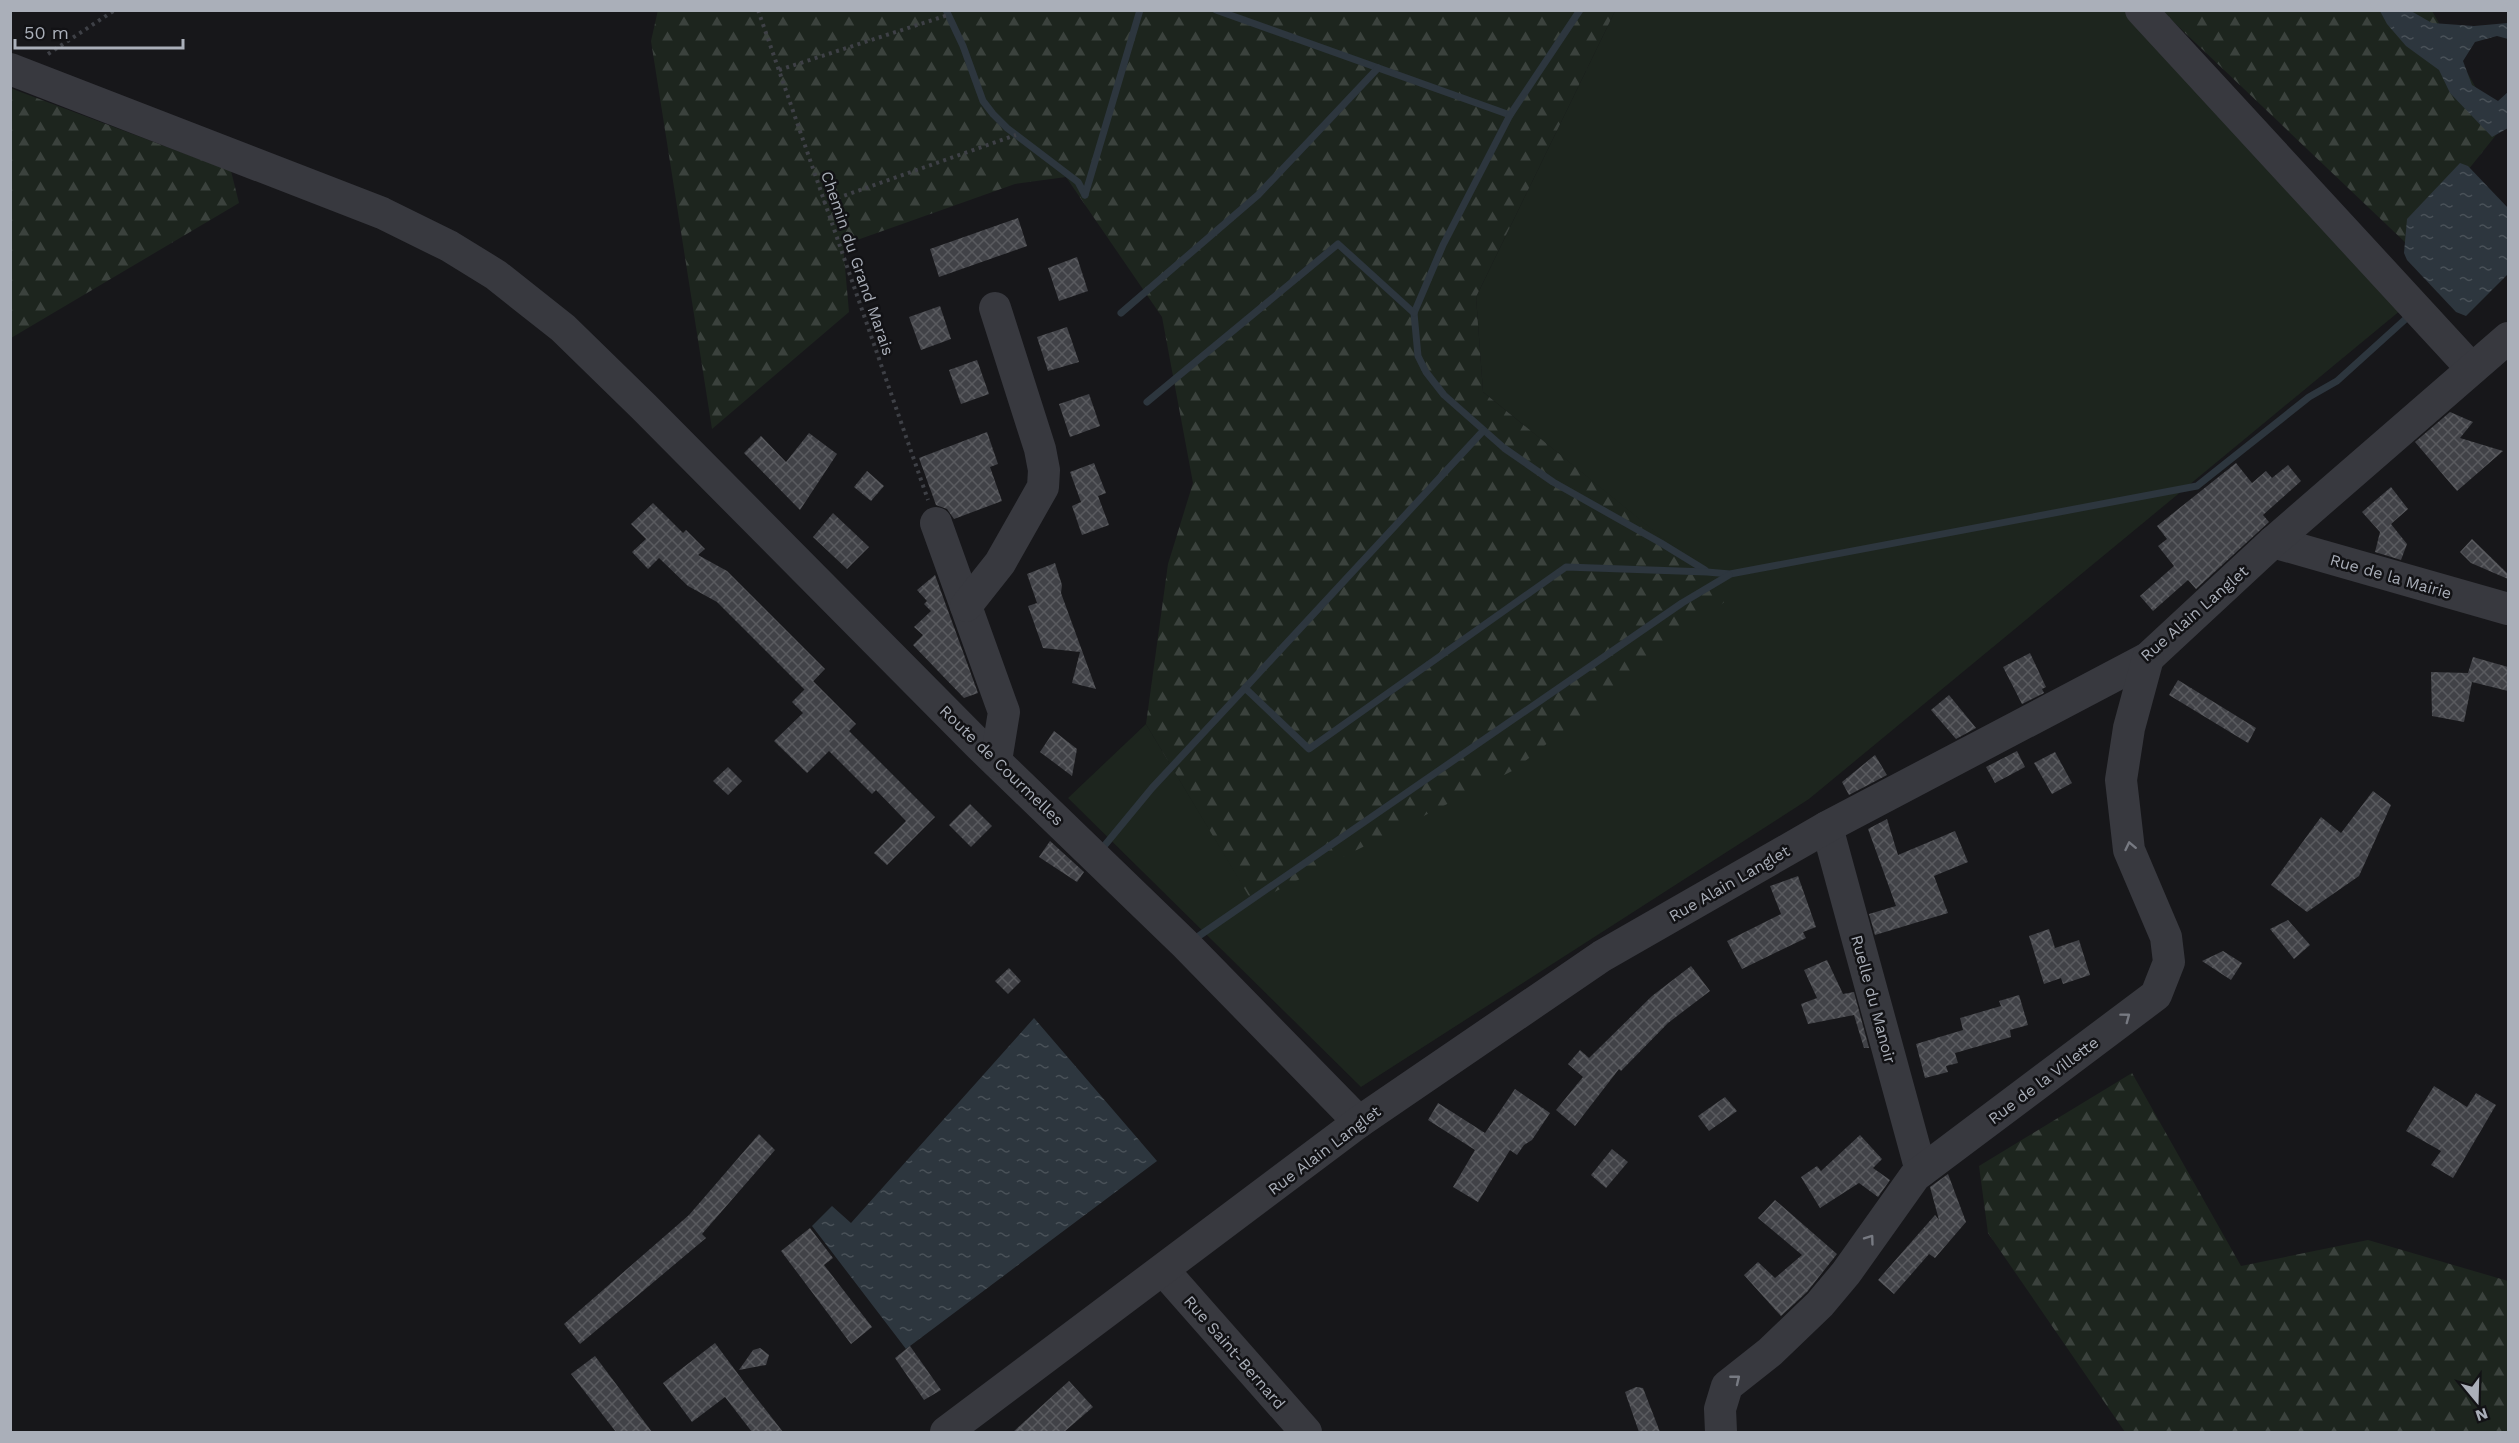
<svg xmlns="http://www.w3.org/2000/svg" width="2519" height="1443" font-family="'Work Sans',sans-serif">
	<defs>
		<pattern id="forest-firs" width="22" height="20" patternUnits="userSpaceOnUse" patternTransform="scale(1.5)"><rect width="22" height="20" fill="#1d251e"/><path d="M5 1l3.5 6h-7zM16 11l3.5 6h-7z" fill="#3b423d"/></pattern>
		<pattern id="water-ripples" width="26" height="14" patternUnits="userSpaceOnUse" patternTransform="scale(1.5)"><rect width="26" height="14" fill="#2d363e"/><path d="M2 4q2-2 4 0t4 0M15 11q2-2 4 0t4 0" fill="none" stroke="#495158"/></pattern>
		<pattern id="building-cross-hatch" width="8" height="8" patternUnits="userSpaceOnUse" patternTransform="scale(1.5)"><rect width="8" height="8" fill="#414247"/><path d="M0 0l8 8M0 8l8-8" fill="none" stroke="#5a5b5f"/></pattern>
	</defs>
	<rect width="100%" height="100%" fill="#17171a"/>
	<polygon fill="#1d251e" points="1615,11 2152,11 2401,310 1809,799 1361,1087 1068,798 1146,724 1253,902 1732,595 1483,392 1476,297"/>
	<g fill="url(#forest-firs)">
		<polygon points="658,10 1615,11 1476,297 1483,392 1733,595 1514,770 1253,903 1146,724 1168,564 1193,483 1162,317 1066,177 1015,184 843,245 849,312 712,429 651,41"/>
		<polygon points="2162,11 2432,11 2500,130 2408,245"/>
		<polygon points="10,88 231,171 239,203 11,338"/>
		<polygon points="2132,1073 2241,1266 2368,1240 2508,1281 2508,1432 2125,1432 1988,1233 1979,1166"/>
	</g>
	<g fill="url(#water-ripples)">
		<polygon points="2380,11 2411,11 2432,23 2474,26 2508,23 2508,39 2497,36 2475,42 2463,61 2472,85 2498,101 2508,92 2508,128 2492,137 2450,93 2439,70 2406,46 2387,24"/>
		<polygon points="2460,163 2468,166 2508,208 2508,274 2466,316 2456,312 2407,260 2404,253 2407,219"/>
		<polygon points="1034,1018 1157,1161 906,1349 812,1226 832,1206 851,1223"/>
	</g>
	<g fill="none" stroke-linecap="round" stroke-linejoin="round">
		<g stroke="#2d363e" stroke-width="7">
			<polyline points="946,10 963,46 983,101 993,114 1007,128 1078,182 1085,195"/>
			<polyline points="1216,10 1510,115"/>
			<polyline points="1580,10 1510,115 1443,245 1414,313 1418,356 1426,372 1444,395 1504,448 1553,482 1661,543 1705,570"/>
			<polyline points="1085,195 1140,10"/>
			<polyline points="1121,313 1258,195 1378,68"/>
			<polyline points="1147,402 1338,244 1414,313"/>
			<polyline points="1245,688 1483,431"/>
			<polyline points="1100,851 1152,788 1245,688 1309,749 1566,567 1707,572 1730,574 2197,486 2309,397 2337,381 2410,315"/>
			<polyline points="1193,940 1682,603 1729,575"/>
		</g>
	</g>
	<g fill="url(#building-cross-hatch)">
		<polygon points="1018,218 1027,246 939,277 930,249"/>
		<polygon points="1077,257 1088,291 1059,301 1048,268"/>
		<polygon points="940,306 951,339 921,350 909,317"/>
		<polygon points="1067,327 1079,362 1048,371 1037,337"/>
		<polygon points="977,360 989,394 961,404 949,370"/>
		<polygon points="1089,394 1100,426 1070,437 1059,404"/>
		<polygon points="2450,412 2473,422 2460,438 2503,451 2457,491 2415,442"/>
		<polygon points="987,432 998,464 990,467 1002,501 954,519 947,509 936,505 919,458"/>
		<polygon points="809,433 837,454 800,510 744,453 761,436 786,462"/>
		<polygon points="1094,463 1106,493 1098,496 1109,525 1082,535 1072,506 1081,502 1070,472"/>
		<polygon points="2236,463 2252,483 2266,471 2272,478 2288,465 2301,481 2263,515 2269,522 2196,589 2188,580 2153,611 2140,596 2174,566 2158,546 2167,539 2157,526"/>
		<polygon points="867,471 884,486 871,501 854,487"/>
		<polygon points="2391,487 2408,509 2391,524 2407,544 2401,560 2375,552 2380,532 2362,512"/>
		<polygon points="653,503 683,533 686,530 705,549 698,555 727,571 825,669 805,690 717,602 688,586 659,558 648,569 632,552 646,539 631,524"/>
		<polygon points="833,513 869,547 847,569 813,537"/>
		<polygon points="2472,539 2508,574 2508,579 2471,563 2460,552"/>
		<polygon points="1055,563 1062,585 1061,593 1096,689 1072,683 1080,652 1043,648 1028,606 1037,603 1027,574"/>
		<polygon points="935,575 978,693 964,698 913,645 923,635 914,627 931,611 924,604 927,601 917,590"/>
		<polygon points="2030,653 2046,687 2042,689 2044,693 2022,704 2003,667"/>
		<polygon points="2473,657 2508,667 2508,691 2472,682 2464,722 2432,716 2431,672 2468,673"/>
		<polygon points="2178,680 2256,728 2248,743 2169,695"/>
		<polygon points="813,681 856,724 849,731 935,817 887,865 874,853 906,821 876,790 872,794 829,751 807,773 774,741 803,713 792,702"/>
		<polygon points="1949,695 1976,728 1956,739 1931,710"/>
		<polygon points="1054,731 1077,749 1072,776 1040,752"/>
		<polygon points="2017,751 2025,767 1995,783 1986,767"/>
		<polygon points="2055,752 2072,783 2052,794 2034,763"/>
		<polygon points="1875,755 1887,775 1849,795 1842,782"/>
		<polygon points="728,767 742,781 728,795 713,781"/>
		<polygon points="2373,791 2391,805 2359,876 2307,912 2271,885 2321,817 2341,833"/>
		<polygon points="970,804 992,826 971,847 949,825"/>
		<polygon points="1887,819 1898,855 1955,831 1968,862 1934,876 1948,913 1875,935 1869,914 1896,906 1868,829"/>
		<polygon points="1050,841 1084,872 1077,882 1039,857"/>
		<polygon points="1798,876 1816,927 1803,932 1806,938 1742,969 1727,941 1781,914 1770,886"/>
		<polygon points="2288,920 2310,945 2294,959 2270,929"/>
		<polygon points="2049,929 2055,948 2079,940 2090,975 2063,984 2061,978 2044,984 2029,936"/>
		<polygon points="2223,951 2242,963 2231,980 2202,961"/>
		<polygon points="1827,960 1843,994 1854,992 1869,1048 1864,1048 1854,1015 1808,1024 1801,1004 1817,998 1804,970"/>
		<polygon points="1691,966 1710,991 1668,1023 1621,1071 1619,1069 1575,1126 1556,1110 1583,1077 1568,1064 1580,1050 1589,1058 1652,996"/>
		<polygon points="1009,968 1021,981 1008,994 995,981"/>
		<polygon points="2019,995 2028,1025 2010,1030 2011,1037 1955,1053 1958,1063 1946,1066 1948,1072 1925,1078 1916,1044 1963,1030 1960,1018 2001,1006 1999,1001"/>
		<polygon points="2434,1086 2467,1107 2476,1093 2496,1105 2453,1178 2431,1165 2441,1151 2406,1131"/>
		<polygon points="1515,1089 1550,1113 1532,1140 1524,1145 1517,1155 1510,1150 1478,1202 1453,1187 1475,1150 1428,1120 1438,1103 1485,1133"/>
		<polygon points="1725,1097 1737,1111 1709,1131 1698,1116"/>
		<polygon points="759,1134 775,1150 702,1234 706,1238 580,1344 564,1324 689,1215"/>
		<polygon points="1860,1135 1882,1159 1873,1168 1890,1180 1878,1197 1859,1183 1820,1208 1801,1177 1817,1166 1821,1171"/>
		<polygon points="1612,1149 1628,1162 1606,1188 1591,1175"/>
		<polygon points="1948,1174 1966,1222 1935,1258 1929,1254 1894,1294 1878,1280 1935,1215 1939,1220 1930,1187"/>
		<polygon points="1775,1200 1837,1254 1807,1292 1781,1316 1744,1275 1758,1262 1775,1278 1802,1255 1758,1218"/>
		<polygon points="810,1228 833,1258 824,1265 872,1327 851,1344 781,1251"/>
		<polygon points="715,1343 744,1382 783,1432 752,1432 725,1397 692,1422 663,1383"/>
		<polygon points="910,1346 941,1390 924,1400 895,1358"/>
		<polygon points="760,1348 769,1355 766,1365 739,1370 753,1350"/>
		<polygon points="595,1356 652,1432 616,1432 571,1374"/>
		<polygon points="1069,1381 1093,1407 1064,1432 1013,1432"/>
		<polygon points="1636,1387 1643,1388 1660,1432 1639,1432 1625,1392"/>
	</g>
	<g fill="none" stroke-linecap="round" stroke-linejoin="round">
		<g stroke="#3e4046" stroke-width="4" stroke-dasharray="3 4.5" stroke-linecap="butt">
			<polyline points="758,10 928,500"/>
			<polyline points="48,54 115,10"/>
			<polyline points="779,70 948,15"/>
			<polyline points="823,203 1016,135"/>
		</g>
		<g stroke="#38393f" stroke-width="32">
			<polyline points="2141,10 2472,369"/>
			<polyline points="10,69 382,213 449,246 496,275 563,328 644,407 980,746 1186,945 1359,1122"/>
			<polyline points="936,523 1004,712 996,761"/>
			<polyline points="2273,542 2508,609"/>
			<polyline points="966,606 1000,563 1043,487 1044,470 1040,449 995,308"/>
			<polyline points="1827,827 1921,1171"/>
			<polyline points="1164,1271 1306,1432"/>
			<polyline points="946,1432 1359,1122 1602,956 1827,827 2148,658 2273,542 2508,338"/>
			<polyline points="1721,1432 1720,1409 1727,1386 1770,1352 1820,1304 1846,1273 1915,1176 2156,995 2169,962 2166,937 2129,850 2121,780 2129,728 2148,658"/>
		</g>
	</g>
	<defs><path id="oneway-chevron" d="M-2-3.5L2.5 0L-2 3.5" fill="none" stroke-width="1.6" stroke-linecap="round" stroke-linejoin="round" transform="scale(1.5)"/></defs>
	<g stroke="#777a82">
		<use href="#oneway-chevron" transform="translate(2130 846) rotate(-102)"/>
		<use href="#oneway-chevron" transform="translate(2126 1017) rotate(-37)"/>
		<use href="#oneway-chevron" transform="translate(1870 1239) rotate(-54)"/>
		<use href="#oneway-chevron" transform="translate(1736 1379) rotate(-39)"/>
	</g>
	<g text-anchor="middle" stroke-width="5" stroke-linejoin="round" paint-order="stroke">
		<g font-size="16" fill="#aaafb9" stroke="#121215">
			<text transform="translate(858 263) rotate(71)" y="6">Chemin du Grand Marais</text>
			<text transform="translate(2391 576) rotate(16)" y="6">Rue de la Mairie</text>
			<text transform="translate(2194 613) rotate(-41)" y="6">Rue Alain Langlet</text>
			<text transform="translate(1002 765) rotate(44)" y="6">Route de Courmelles</text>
			<text transform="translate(1729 883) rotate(-30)" y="6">Rue Alain Langlet</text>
			<text transform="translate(1874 999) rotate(75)" y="6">Ruelle du Manoir</text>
			<text transform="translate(2043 1080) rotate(-37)" y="6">Rue de la Villette</text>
			<text transform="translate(1324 1150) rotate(-37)" y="6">Rue Alain Langlet</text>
			<text transform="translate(1235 1352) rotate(49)" y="6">Rue Saint-Bernard</text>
		</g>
	</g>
	<rect width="2519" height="1443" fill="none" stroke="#aaafb9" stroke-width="24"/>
	<g transform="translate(2477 1401) rotate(161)" stroke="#121215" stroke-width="4.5" paint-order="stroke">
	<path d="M0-4.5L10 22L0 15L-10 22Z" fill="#aaafb9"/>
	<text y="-9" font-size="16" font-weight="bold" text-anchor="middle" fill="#aaafb9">N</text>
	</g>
	<path d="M15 39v9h168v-9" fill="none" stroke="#aaafb9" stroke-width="3"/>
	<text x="24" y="39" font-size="18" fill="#aaafb9" stroke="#121215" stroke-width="4.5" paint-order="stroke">50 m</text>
</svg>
